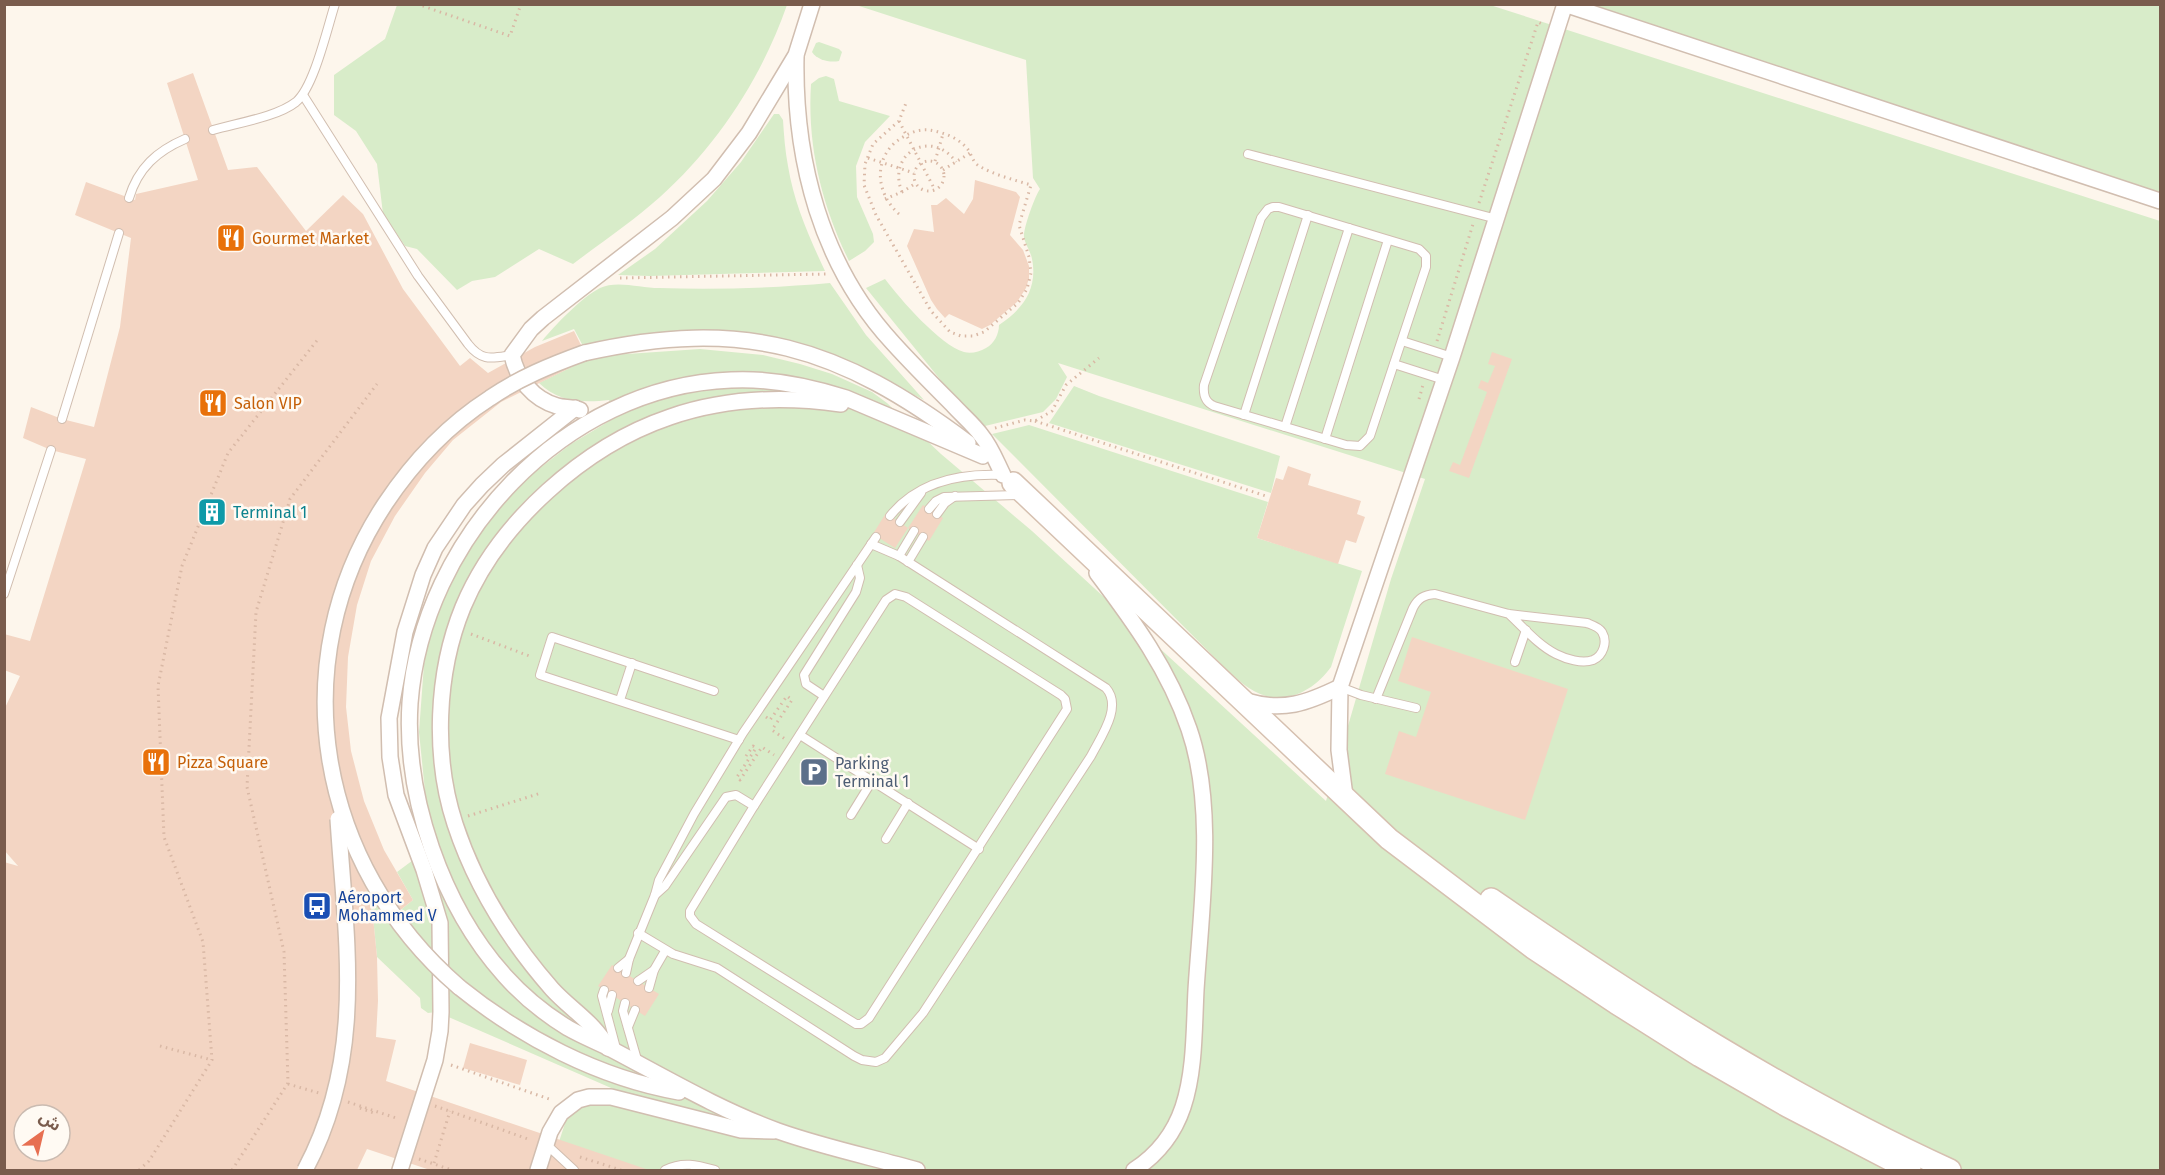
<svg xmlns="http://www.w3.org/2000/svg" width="2165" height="1175" font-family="'Fira Sans','Noto Sans Arabic',sans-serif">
	<rect width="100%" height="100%" fill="#fdf6ec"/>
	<g fill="#d8ecc9">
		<path d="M397 5H787C762 77 717 146 660 197 633 221 602 242 573 264L539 249 495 277 472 281 457 290 417 249 405 246 383 214 377 164 356 131 334 115V75L385 39Z"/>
		<path d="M856 5H1490L2160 221V1170H550L566 1120 573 1105 618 1091 437 1012 428 1013 421 1008 420 998 377 957 373 917 365 882 389 919 413 900 397 872 436 843 427 811 419 732 424 664 429 634 437 609 471 543 510 497 531 475 571 444 616 417 609 400C583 403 558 402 539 383L588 359 612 355 700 349 763 355 800 364 832 374 872 392 887 403 941 454 1032 531 1326 801 1391 579 1425 479 1058 363 1067 377 1056 399 1043 412 985 426 943 383 866 288 885 279C900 299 940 345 964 352 971 354 979 352 986 348 994 344 999 334 999 325 1023 309 1038 289 1032 259 1031 252 1025 244 1024 237 1023 229 1035 196 1040 189L1033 178 1026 60Z"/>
		<polygon points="1570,5 2160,5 2160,194"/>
		<path d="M819 42 839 49 842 52 839 61C830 63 817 60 812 52L816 43Z"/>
		<path d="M826 76 834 79 839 101 890 116 865 142 856 166 857 197 873 234 874 242 865 251 849 261C822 205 807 147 811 84L819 78Z"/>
		<path d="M774 114H779L783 120C784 135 785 151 788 166 794 203 809 237 825 271L650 276 618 275 655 249 707 201 741 162Z"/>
		<path d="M830 283 866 335 924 400C899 388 876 373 851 362 806 343 756 330 707 330 666 329 625 340 584 348L574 329 542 341C555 325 582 297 600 288 616 280 641 288 659 288 715 290 774 288 830 283Z"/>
		<polygon points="1074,386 1099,396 1280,456 1271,493 1049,423"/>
		<path d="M1029 425 1268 502 1257 538 1362 571 1331 667C1317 687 1292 703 1266 696 1250 692 1236 678 1224 667L992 434Z"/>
	</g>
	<g fill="#f3d5c3" fill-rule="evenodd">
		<path d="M193 73 228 170 257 167 306 231 343 195 363 214 403 289 460 366 470 358 488 373 535 347 574 331 588 359 501 402 453 440 425 473 395 516 371 561 357 605 348 657 346 707 351 751 364 801 384 850 413 900 389 919 365 882 373 917 377 957 378 1001 376 1037 396 1040 386 1081 649 1170H430L367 1149 357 1170H4V862L18 866 4 850V710L20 676 4 670V634L30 641 86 459 51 450 23 438 31 407 62 419 94 427 120 327 131 238 75 215 86 182 135 200 136 194 198 180 167 83ZM24 1115H60V1151H24Z"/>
		<polygon points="975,180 1016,192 1020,197 1010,235 1023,250 1029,266 1029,278 1026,288 1017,302 990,325 982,329 949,314 945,318 937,309 931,300 907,246 914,229 934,232 931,205 937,205 946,198 964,214 973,199"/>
		<polygon points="1492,352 1512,359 1469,478 1449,471 1453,462 1460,465 1487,392 1478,388 1481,380 1488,383 1495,366 1488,364"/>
		<polygon points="1288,466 1311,474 1308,485 1361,501 1357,514 1365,517 1356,543 1346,540 1338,564 1257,538 1276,478 1283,480"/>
		<polygon points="923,505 943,518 929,541 908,528 895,548 873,534 886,513 908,528"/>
		<polygon points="1412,637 1568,689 1525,820 1385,774 1399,731 1416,737 1431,692 1398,681"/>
		<polygon points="612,965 659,994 645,1016 598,986"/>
		<polygon points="470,1043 527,1060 520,1085 463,1068"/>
	</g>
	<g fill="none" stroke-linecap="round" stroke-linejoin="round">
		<g stroke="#d1beb0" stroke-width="10">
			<g id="lane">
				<path d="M303 95 418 276 468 344C482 362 492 358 512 355"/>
				<path d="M213 130C237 123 277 117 296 102 314 87 327 29 335 4"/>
				<polyline points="1248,154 1497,219"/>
				<path d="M129 198C138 168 157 151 185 139"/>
				<path d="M1273 207H1279L1419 249 1426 256V267L1370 436 1360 446 1346 445 1214 406C1205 402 1203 395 1204 385L1261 218 1268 209Z"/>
				<polyline points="1402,341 1452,357"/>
				<polyline points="1394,364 1444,380"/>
				<polyline points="1244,415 1308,215"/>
				<polyline points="62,419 119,233"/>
				<polyline points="1285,427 1349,228"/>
				<polyline points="1325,439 1388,240"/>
				<polyline points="929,509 936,501 944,497 1019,495"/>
				<polyline points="937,514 945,503 955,496"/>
				<path d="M890 516C918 481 961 473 1003 475"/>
				<polyline points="900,522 921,493"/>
				<polyline points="899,556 914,531"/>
				<polyline points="908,562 923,537"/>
				<polyline points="4,594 51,450"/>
				<polygon points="895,594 906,597 1061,695 1065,699 1067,709 869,1018 861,1024 856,1024 696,924 690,916 690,911 754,806 886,600"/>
				<polyline points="1515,662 1526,630"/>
				<polyline points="1340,687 1361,695 1416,708"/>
				<polyline points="714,691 552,637 540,675 739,740"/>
				<polyline points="824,696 806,684 804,675 856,592 860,578 857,565"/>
				<path d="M1376 699 1413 608C1418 598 1424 595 1435 594L1509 614 1587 623C1592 625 1599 627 1602 632 1608 642 1603 656 1593 660 1582 664 1566 659 1556 654 1538 645 1524 628 1509 614"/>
				<polyline points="620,700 632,663"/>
				<polyline points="800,735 979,849"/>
				<polyline points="851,815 872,781"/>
				<polyline points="886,839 908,803"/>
				<polyline points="655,895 665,886 726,797 736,795 754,806"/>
				<path d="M638 933 673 954 717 968 854 1056 862 1060 876 1062 885 1058 923 1013 1091 756C1100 738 1123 707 1106 688L899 556 871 544"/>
				<polyline points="618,968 629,959"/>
				<polyline points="626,973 629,959 655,895 659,880 694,814 743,733 876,537"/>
				<polyline points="638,981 654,970"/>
				<polyline points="649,988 654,970 665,951"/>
				<polyline points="604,990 602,996 617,1052"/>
				<polyline points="625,1003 623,1011 638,1063"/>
				<polyline points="608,1011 612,995"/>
				<polyline points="628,1027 635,1010"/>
				<polyline points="547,1145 574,1170"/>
				<path d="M665 1170C683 1161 697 1165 715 1170"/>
			</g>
		</g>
		<g stroke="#d1beb0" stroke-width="18">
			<g id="street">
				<polyline points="1564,4 2160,201"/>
				<path d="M796 57C794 160 821 265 893 343 912 364 933 385 953 405 962 415 973 424 981 435 991 447 996 461 1003 475"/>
				<path d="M584 353C744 317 839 346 968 443"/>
				<path d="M580 410C572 407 564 408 557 406 533 399 517 379 512 355L531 329 543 318 672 218 714 179 749 133 796 55 812 4"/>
				<path d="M1097 573C1134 622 1169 670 1189 729 1216 807 1201 909 1196 990 1194 1029 1195 1071 1183 1107 1174 1134 1157 1155 1134 1170"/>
				<path d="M1246 701C1283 712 1307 703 1340 687"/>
				<polyline points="1345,796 1339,750 1340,687 1452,357 1565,4"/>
				<path d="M459 987C521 1037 599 1078 679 1092"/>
				<path d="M608 1048C595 1023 570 1009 552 989 510 941 475 885 455 824 433 757 436 673 463 607 498 523 584 446 670 417 725 398 784 396 841 404"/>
				<polyline points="400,1170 435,1060 440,1031 441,1012 440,923 424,870 396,795 390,757 389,718 405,632 423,575 435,548 464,505 482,485 503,465 575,408"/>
				<polyline points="538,1170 550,1132 561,1113 578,1100 589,1097 611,1097 741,1130 774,1131"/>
				<path d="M917 1170C871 1157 823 1147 778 1131 720 1110 666 1078 611 1049 597 1042 582 1036 568 1028 545 1014 523 996 505 976 442 906 404 796 410 703 422 539 564 386 731 380 771 378 809 386 846 398L983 456"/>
			</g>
		</g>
		<g stroke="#d6c0b0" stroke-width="24">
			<g id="secondary">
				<polyline points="1013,483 1389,839 1533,948 1616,1003 1700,1056 1787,1106 1910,1170"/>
				<path d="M1491 899C1638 1000 1788 1096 1950 1170"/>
			</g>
		</g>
		<g stroke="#d9b8a5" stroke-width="3" stroke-dasharray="1.5 4.5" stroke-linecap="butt">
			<polyline points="417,4 510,36 521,4"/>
			<polyline points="899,121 935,190"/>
			<polyline points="868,158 914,173"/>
			<circle cx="929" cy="176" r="15"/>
			<polyline points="935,161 943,134"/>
			<polyline points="943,170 970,153"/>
			<path d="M902 192C886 153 932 128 956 162"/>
			<polyline points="885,199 902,192 916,183"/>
			<polyline points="1479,203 1538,22 1542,24"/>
			<path d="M899 214C875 193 872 155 903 137 911 132 920 129 929 130 944 132 961 139 969 151 972 157 974 163 979 166 994 175 1015 180 1031 185L1019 225 1029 257 1031 273 1027 289 1018 303 984 332 973 336H961L950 332 931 311 876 215 864 185 865 164 873 144 899 121 906 103"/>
			<polyline points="620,278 826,274"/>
			<polyline points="1437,341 1473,224"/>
			<polyline points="1419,399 1423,385"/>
			<polyline points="1035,421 1266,496"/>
			<polyline points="995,428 1025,420 1035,421 1052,411 1066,385 1099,358"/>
			<polyline points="471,634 532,657"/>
			<polyline points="766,717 770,720 787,696 792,700 772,730 785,739"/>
			<polyline points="746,756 753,746 756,748 737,777 740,780 762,747 774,755"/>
			<polyline points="468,816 541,793"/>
			<polyline points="160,1046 212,1060"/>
			<polyline points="451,1065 552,1100"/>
			<polyline points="288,1084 319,1093"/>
			<polyline points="348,1102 399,1119"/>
			<polyline points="435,1106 531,1140"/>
			<polyline points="360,1108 374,1113"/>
			<polyline points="580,1157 621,1170"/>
			<polyline points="419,1159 452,1170"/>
			<polyline points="434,1163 450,1111"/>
			<polyline points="139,1170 149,1161 212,1060 203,942 164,837 158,686 182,566 228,453 319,338"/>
			<polyline points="232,1170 288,1083 284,952 247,787 256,612 290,499 377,384"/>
		</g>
		<use href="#lane" stroke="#fff" stroke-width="8"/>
		<use href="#street" stroke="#fff" stroke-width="15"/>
		<use href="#secondary" stroke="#fff" stroke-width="21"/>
		<g stroke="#d1beb0" stroke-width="18" stroke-linecap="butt">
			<g id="street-bridge">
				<path d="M459 987C317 865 281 662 385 504 413 462 448 425 490 398 519 378 551 365 584 353"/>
				<path d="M305 1170C366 1056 346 942 338 819"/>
			</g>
		</g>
		<use href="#street-bridge" stroke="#fff" stroke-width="15"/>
	</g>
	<defs>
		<g id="restaurant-square" transform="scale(1.5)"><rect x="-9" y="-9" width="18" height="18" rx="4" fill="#e8710a" stroke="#fffaf3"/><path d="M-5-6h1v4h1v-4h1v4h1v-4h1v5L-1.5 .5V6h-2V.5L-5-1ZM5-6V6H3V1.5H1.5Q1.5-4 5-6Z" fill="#fff"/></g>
		<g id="building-square" transform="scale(1.5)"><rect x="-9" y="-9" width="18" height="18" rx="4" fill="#0f9aa8" stroke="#fffaf3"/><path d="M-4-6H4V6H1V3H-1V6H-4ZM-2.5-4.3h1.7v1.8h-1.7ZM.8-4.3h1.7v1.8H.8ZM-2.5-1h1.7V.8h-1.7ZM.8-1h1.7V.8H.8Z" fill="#fff"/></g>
		<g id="parking-square" transform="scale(1.5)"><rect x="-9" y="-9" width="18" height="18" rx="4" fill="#5c6f8a" stroke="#fffaf3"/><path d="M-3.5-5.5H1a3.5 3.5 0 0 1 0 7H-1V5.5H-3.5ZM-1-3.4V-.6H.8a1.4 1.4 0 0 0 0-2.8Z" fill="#fff"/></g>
		<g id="bus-square" transform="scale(1.5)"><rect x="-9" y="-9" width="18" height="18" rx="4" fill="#1a4fb4" stroke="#fffaf3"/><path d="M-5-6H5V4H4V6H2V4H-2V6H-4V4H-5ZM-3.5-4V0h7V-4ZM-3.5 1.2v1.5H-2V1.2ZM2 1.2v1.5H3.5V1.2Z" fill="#fff"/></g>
	</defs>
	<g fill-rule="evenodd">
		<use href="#restaurant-square" x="231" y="238"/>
		<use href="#restaurant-square" x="213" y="403"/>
		<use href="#building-square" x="212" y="512"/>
		<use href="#restaurant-square" x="156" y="762"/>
		<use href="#parking-square" x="814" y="772"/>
		<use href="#bus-square" x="317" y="906"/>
	</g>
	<g text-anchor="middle" stroke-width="5" stroke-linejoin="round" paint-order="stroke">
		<g font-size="16" fill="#c56008" stroke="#fffaf3" text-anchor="start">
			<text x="252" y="244">Gourmet Market</text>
			<text x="234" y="409">Salon VIP</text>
			<text x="177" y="768">Pizza Square</text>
		</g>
		<g font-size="16" fill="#0d838f" stroke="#fffaf3" text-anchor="start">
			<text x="233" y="518">Terminal 1</text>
		</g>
		<g font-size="16" fill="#4e5e75" stroke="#fffaf3" text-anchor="start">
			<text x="835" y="769">Parking<tspan x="835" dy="18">Terminal 1</tspan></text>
		</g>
		<g font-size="16" fill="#164399" stroke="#fffaf3" text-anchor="start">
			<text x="338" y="903">Aéroport<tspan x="338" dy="18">Mohammed V</tspan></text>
		</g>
	</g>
	<rect width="2165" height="1175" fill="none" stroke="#7a5c4d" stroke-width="12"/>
	<g transform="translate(42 1133) rotate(34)"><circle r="28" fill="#fffaf3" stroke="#cabbb1" stroke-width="1.5"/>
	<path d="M0-4.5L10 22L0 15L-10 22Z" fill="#e76f51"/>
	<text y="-9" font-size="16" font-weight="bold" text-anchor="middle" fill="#7a5c4d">ش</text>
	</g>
</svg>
